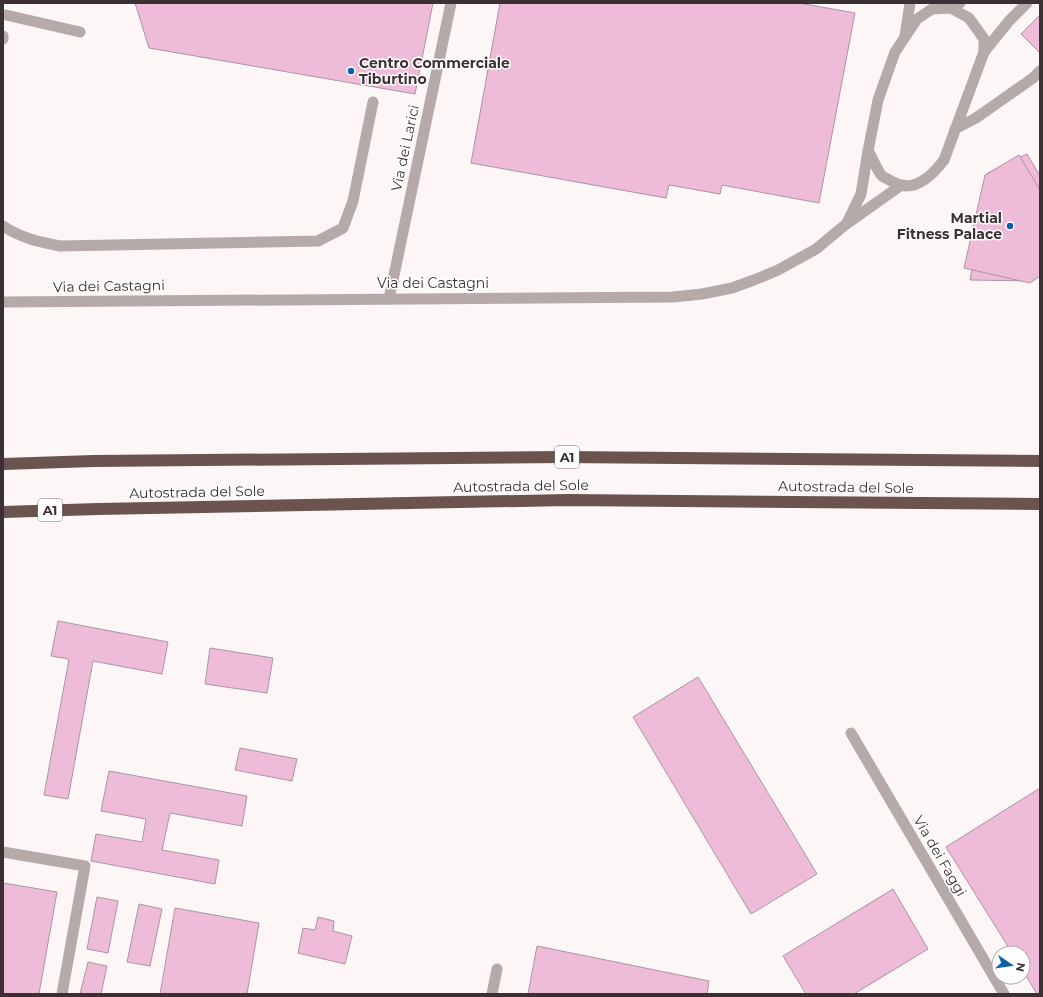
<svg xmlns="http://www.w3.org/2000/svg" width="1043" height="997" font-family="Montserrat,sans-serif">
	<rect width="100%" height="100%" fill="#fcf6f7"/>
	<g fill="#eebbd9" stroke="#ab95a1">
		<polygon points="135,3 433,3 415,94 149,48"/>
		<polygon points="500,3 799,3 855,13 819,203 722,185 720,194 669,185 666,198 471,163"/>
		<polygon points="1040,15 1040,53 1021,34"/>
		<polygon points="1027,154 1040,176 1040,276 1032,281 970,280 988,173"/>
		<polygon points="1019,155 1040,190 1040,276 1030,283 964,268 985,175"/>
		<polygon points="58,621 168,642 162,674 93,661 68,799 44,795 69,659 51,656"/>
		<polygon points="210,648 273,658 267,693 205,684"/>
		<polygon points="698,677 817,874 751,914 633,717"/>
		<polygon points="240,748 297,759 292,781 235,770"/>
		<polygon points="109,771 247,796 242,826 170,813 162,850 219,860 215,884 91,861 96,834 142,842 146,819 101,811"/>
		<polygon points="1040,788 1040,994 1037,994 1023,971 1023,953 1012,953 946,847"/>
		<polygon points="3,883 57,892 39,994 3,994"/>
		<polygon points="893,889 928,949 854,994 806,994 783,956"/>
		<polygon points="97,897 118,901 108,953 87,949"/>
		<polygon points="139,904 162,909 150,966 127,962"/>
		<polygon points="175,908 259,923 247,994 160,994"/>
		<polygon points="318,917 334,921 333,931 352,936 345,964 298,953 303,928 315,930"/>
		<polygon points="537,946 709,981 707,994 528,994"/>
		<polygon points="88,962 107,966 101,994 80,994"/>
	</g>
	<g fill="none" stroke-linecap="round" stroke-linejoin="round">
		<g stroke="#b6aaa8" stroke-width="11">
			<polyline points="6,15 80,32"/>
			<polyline points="3,39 3,36"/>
			<polyline points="955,129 976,118 1033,78 1040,71"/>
			<path d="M3 226C21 238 39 242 60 246L318 241 343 228 353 201 373 102"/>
			<polyline points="3,852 85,866 62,994"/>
			<polyline points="492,994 497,969"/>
		</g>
		<g stroke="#b6aaa8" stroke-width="11">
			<polyline points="905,36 910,3"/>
			<polyline points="847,223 861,194 868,151"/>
			<polyline points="389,299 451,3"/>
			<polyline points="3,302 673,297 702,294 732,288 754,280 778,270 816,249 845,225 900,186"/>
			<polyline points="851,733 1004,994"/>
		</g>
		<g stroke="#b6aaa8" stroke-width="11">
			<path d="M951 8 969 18 984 39V52L944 160C932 176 914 194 893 182 890 180 885 178 882 176 876 169 873 158 868 151L878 100 895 52 917 19 932 9 951 8 960 3"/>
			<polyline points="984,52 1009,21 1027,3"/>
		</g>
		<g stroke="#6b5350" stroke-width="12">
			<polyline points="3,464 93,461 563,457 1040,461"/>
			<polyline points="3,512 98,509 567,500 1040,504"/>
		</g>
	</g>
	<g fill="#0c61af" stroke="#fff" stroke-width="1.5">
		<circle cx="351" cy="71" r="4"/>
		<circle cx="1010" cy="226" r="4"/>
	</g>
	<g text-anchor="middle" stroke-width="3" stroke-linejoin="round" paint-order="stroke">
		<g fill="#fff" stroke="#766e70" stroke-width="1">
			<rect x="555" y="446" width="24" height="22" rx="3"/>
			<rect x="38" y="499" width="24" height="22" rx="3"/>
		</g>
		<g font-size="13" font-weight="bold" fill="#3b3033">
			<text x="567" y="462">A1</text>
			<text x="50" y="515">A1</text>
		</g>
		<g font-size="14" font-weight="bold" fill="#3b3033" stroke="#fff" text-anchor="start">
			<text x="359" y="68">Centro Commerciale<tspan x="359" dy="16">Tiburtino</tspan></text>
			<text x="1002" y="223" text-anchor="end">Martial<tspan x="1002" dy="16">Fitness Palace</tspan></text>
		</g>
		<g font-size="14" fill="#3b3033" stroke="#fff">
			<text transform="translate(405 148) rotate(-78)" y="5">Via dei Larici</text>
			<text x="433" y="288">Via dei Castagni</text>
			<text transform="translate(109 286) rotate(-1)" y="5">Via dei Castagni</text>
			<text transform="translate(521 486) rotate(-1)" y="5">Autostrada del Sole</text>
			<text transform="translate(846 487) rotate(1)" y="5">Autostrada del Sole</text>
			<text transform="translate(197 492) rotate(-1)" y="5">Autostrada del Sole</text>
			<text transform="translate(940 856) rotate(60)" y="5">Via dei Faggi</text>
		</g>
	</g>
	<rect width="1043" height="997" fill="none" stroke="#3b3033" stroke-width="8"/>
	<g transform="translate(1011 965) rotate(103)"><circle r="19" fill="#ffffff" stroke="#b1acad"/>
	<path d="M0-3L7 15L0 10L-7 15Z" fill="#0c61af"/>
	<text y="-6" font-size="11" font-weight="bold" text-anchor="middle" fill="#3b3033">N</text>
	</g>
</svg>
